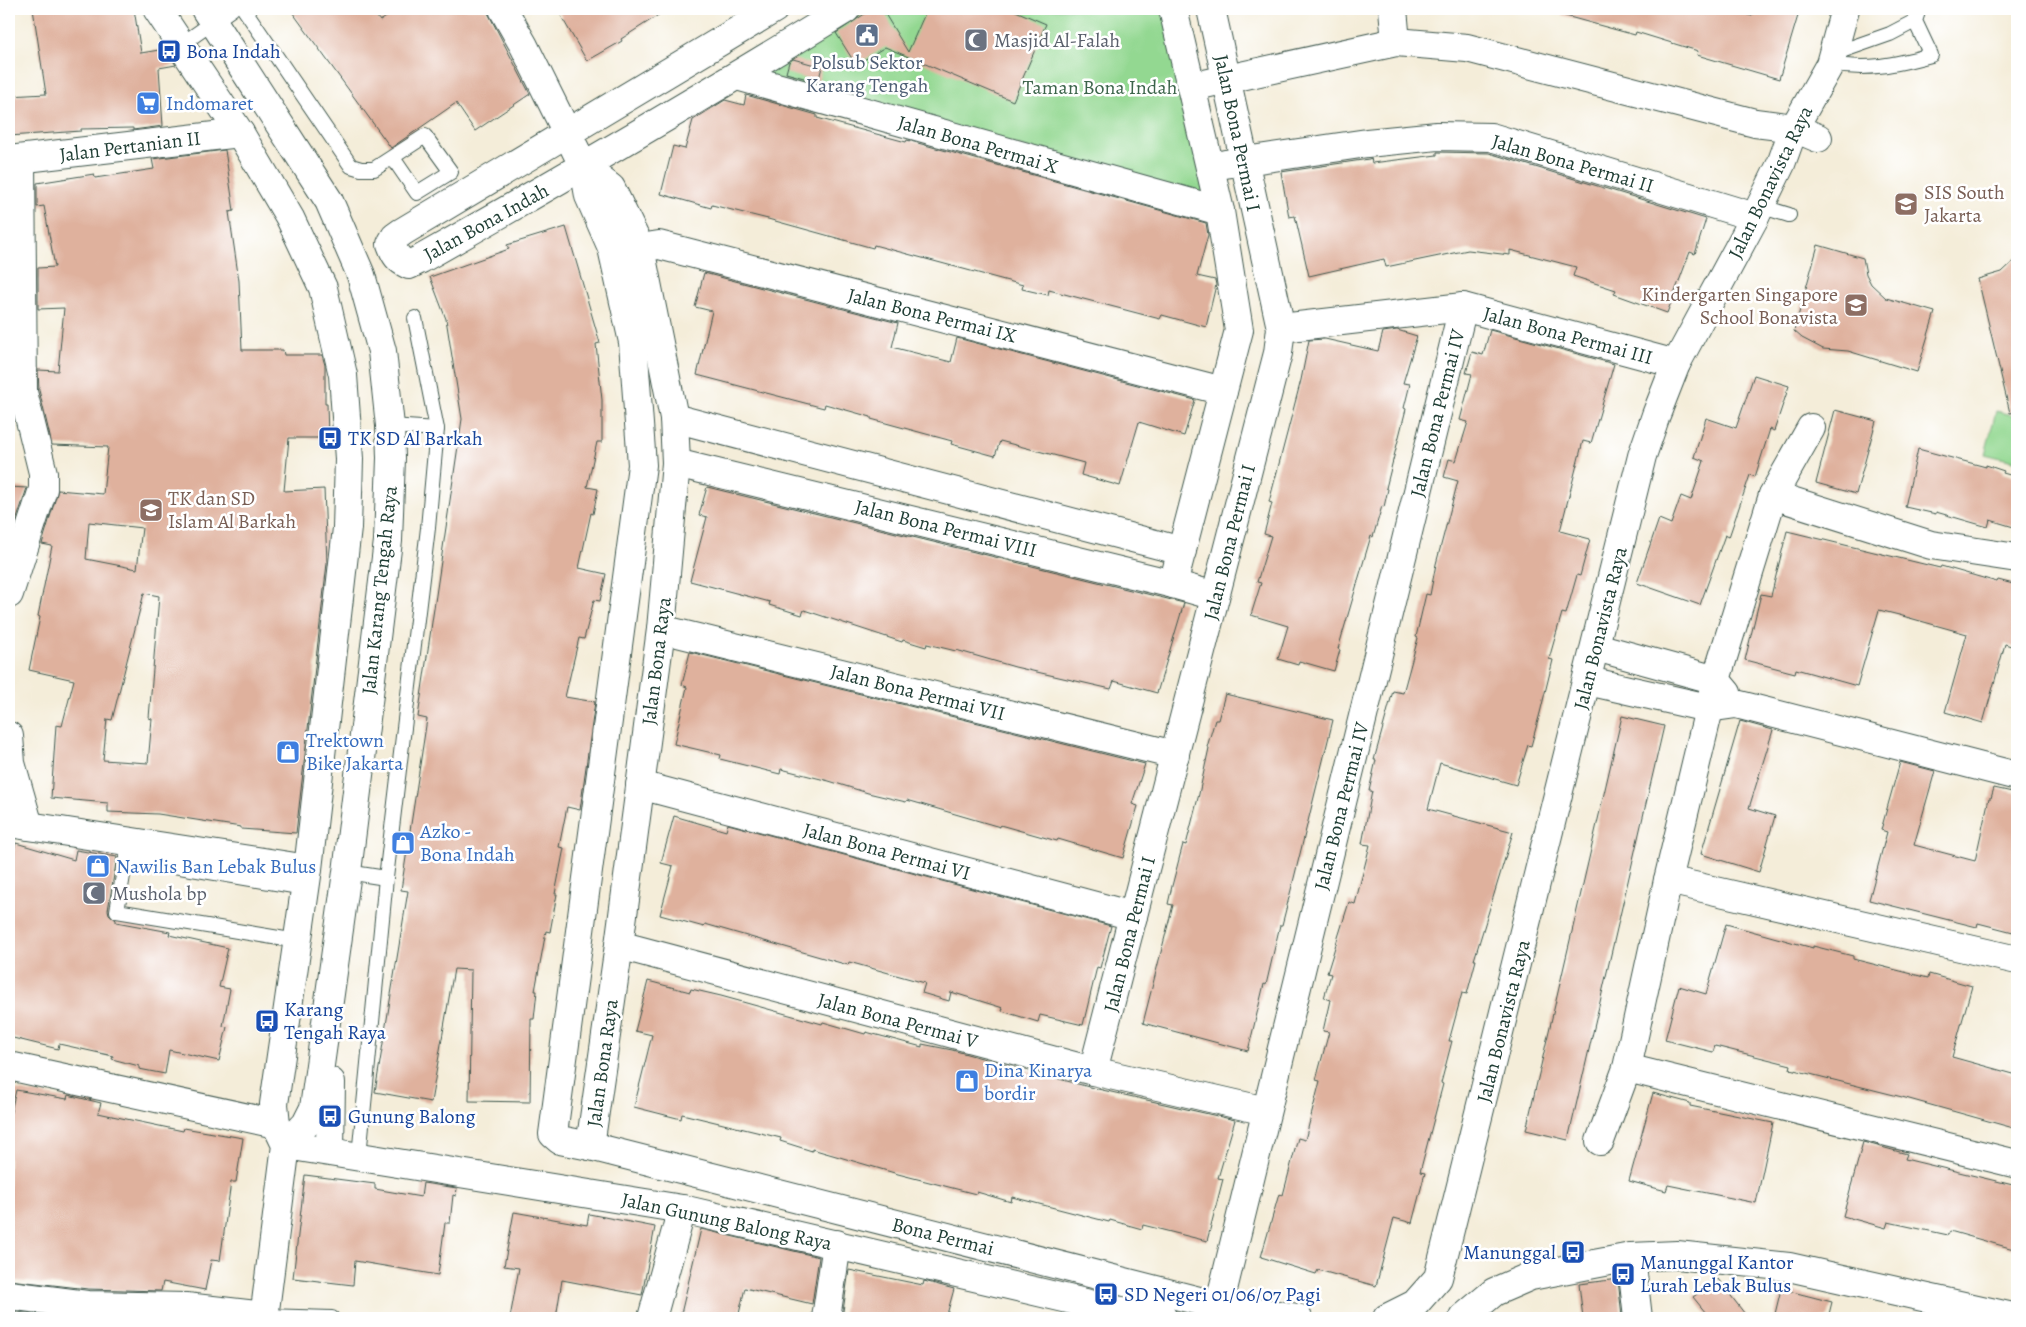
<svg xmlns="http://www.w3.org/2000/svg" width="2026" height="1327" font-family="Alegreya,serif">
	<rect width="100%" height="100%" fill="#fff"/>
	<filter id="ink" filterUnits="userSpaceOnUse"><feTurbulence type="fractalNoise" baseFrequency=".02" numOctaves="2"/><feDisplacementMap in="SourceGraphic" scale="10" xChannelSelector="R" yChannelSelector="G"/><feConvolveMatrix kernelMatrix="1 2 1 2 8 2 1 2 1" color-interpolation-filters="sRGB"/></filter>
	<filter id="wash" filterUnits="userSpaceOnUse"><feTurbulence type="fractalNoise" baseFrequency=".0096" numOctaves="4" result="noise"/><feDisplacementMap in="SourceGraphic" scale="20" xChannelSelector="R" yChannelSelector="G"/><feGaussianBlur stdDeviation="1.12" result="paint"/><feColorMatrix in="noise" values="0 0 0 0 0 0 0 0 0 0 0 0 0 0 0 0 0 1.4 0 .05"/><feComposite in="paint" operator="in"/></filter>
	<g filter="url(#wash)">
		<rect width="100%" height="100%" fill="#f4edd9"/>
		<g fill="#93d891" stroke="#598a62">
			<polygon points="862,9 1164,9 1207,198 759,74"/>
			<polygon points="1996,411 2017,416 2017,462 1985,454"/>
		</g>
		<g id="blocks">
			<g fill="#dfb19d" fill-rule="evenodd">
				<polygon points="33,9 134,9 141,53 165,49 176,65 159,68 163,126 133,130 133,128 81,129 81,131 9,136 9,96 46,94"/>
				<polygon points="290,9 371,9 380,21 399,9 486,9 530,94 475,131 456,103 391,148"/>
				<polygon points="557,9 668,9 621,39 622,41 587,61"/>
				<polygon points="872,9 882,9 908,52 927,9 1011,9 1046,24 1013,101 885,47 856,65 836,33"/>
				<polygon points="1563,9 1727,9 1752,16 1755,9 1800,9 1779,79 1697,55 1698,51 1636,32 1635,35 1562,15"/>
				<polygon points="793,59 822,67 818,82 786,73 789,62"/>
				<polygon points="746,95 817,115 817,118 906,142 907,140 1206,223 1208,235 1197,276 1215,280 1216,285 1206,327 1162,315 1160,319 1049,290 1048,295 1022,289 1023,285 874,245 873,248 768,219 712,205 711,208 661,194 673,146 685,149 693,120 725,100 744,105"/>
				<path d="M225 150 234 211 229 212 239 281 242 350H283L284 355H322L325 365V404H327L328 438H289L284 491 324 489 327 563 296 833 241 829V827L158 814 108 812V803L51 798 56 725 62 726 74 680 29 670 40 617 38 616 52 546 42 544 58 490 103 494 108 447 52 445 39 390 38 370 58 371 64 308 38 309V268L55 267 44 206 37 207V183L94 174 95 178 154 169 152 159ZM89 522 142 528 137 569 86 559ZM144 593 159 596 149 718 152 719 148 763 103 760 107 719 112 720Z"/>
				<polygon points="1437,152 1489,153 1706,219 1695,254 1690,252 1667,313 1614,294 1616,290 1573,276 1576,267 1510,250 1510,255 1468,250 1386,267 1384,259 1309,276 1295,216 1289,217 1281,172 1369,159 1371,158 1372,163 1437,155"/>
				<polygon points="566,227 600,343 596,344 602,400 602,442 597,442 587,487 598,489 593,514 591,513 579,568 606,574 600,601 594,600 584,639 579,638 565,697 595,702 580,810 567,807 559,847 564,848 555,894 557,894 550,932 546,931 535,991 537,991 534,1019 531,1019 530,1102 469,1101 471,970 454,969 431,1102 375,1092 408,891 401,890 427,719 418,717 462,419 446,319 430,277 509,249 507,245"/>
				<polygon points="1818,245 1863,258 1866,274 1871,284 1886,298 1935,312 1917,372 1848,351 1823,349 1802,338 1794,331"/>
				<polygon points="2017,258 2017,412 2010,413 1978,279 2002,272"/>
				<polygon points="704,273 898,323 892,347 951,362 957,338 1195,400 1184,436 1139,422 1120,486 1081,475 1084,463 1000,441 995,456 951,444 952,441 871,419 871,417 825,404 824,408 697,375 712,311 695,307"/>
				<polygon points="1397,330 1417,336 1403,383 1410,384 1404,408 1406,409 1386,488 1388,489 1384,507 1382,506 1373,537 1371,536 1338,649 1340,650 1334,671 1299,661 1298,665 1278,659 1288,626 1251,615 1261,583 1257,582 1271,536 1264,534 1272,503 1269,502 1301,380 1309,340 1325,339 1378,351 1383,332"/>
				<polygon points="1490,330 1614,364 1591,443 1583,441 1560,531 1590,539 1580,576 1577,575 1566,614 1562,613 1549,659 1553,660 1540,713 1531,746 1528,745 1516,785 1440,763 1428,809 1513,832 1474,960 1476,960 1467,994 1462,993 1449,1041 1452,1041 1441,1083 1443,1084 1420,1172 1425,1173 1412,1223 1394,1218 1376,1286 1318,1270 1316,1274 1261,1257 1279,1194 1283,1195 1298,1138 1305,1140 1320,1081 1316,1080 1329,1032 1323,1031 1330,1000 1324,998 1331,974 1327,973 1349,902 1355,904 1370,845 1362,844 1372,791 1369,791 1376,760 1374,760 1393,691 1403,693 1418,638 1416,637 1426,594 1430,595 1436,564 1458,481 1444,477 1449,459 1456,461 1468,422 1460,420 1472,374 1466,373 1472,352 1483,355"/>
				<polygon points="1754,375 1789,386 1774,431 1770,429 1755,477 1750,475 1729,537 1725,535 1700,605 1637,583 1659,519 1671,524 1681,496 1691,500 1704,461 1694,457 1706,418 1736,428"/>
				<polygon points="1835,410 1876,421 1856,494 1816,483"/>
				<polygon points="1918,449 1986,467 1986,465 2004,471 2003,473 2017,477 2017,528 1990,520 1988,527 1936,512 1936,514 1905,507"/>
				<polygon points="9,487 27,488 10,540 9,540"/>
				<polygon points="707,487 1184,603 1157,693 1114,681 1111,689 1015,667 956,650 956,651 927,644 926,647 903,640 902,642 804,610 802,615 769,605 770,602 690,581 707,517 699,515"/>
				<polygon points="1787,531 1940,568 1941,566 1997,582 1998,580 2017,585 2017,648 2005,644 1983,723 1945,712 1967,634 1899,615 1879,610 1857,686 1796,669 1795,673 1745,660 1761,594 1771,596"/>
				<polygon points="690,652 1145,764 1132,804 1138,806 1123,858 1058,839 1057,841 1000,825 1000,827 907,800 906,802 868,793 829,781 781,769 780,774 720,759 721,755 674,744 687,687 682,685"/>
				<polygon points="1225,694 1333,720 1294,878 1282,925 1280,925 1266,985 1264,984 1248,1051 1143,1023 1173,905 1168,904 1172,886 1183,844 1186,845 1199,794 1209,748 1207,747 1215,720 1218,720"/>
				<polygon points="1622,716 1664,726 1568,1140 1526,1130"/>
				<polygon points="1740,721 1773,730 1749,808 1775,816 1759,872 1701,854"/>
				<polygon points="1900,762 1935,771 1914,845 1975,861 1989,798 1991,798 1994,788 2017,793 2017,933 1978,923 1977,927 1869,900 1887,832 1881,830"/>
				<polygon points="674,816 726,831 728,824 1111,926 1100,968 1097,967 1083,1025 1040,1015 1038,1022 1002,1011 1003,1008 951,992 949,1001 922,993 925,983 849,962 848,965 705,924 704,927 660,915 673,866 661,863"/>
				<polygon points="16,843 74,860 76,850 117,857 108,910 109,914 116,920 116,922 170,932 169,935 228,948 219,987 230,989 223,1026 227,1027 219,1061 169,1050 165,1074 139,1069 139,1066 112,1059 113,1056 59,1044 58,1049 9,1037 9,866"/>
				<polygon points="1726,924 1813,948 1813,946 1853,956 1853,959 1928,978 1929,974 1972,986 1952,1057 2017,1075 2017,1129 1902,1097 1790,1069 1791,1065 1715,1046 1713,1052 1665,1040 1679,986 1706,994"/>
				<polygon points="648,981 690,992 691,989 721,996 822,1024 823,1022 865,1034 866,1032 922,1047 922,1044 952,1050 1089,1087 1235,1120 1218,1178 1223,1179 1207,1241 1143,1225 1142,1229 1110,1220 1109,1222 1012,1197 1011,1202 977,1192 976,1194 898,1174 812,1149 812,1151 780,1141 781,1138 682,1114 681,1119 634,1107 652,1035 635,1031"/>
				<polygon points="16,1090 67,1099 68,1095 101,1103 98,1113 183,1131 184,1128 243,1138 236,1182 231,1182 220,1261 211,1260 205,1290 163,1282 161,1291 88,1289 9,1280 9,1120"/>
				<polygon points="1653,1093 1690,1103 1690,1106 1773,1123 1756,1203 1668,1185 1666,1191 1629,1181"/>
				<polygon points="1863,1142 1907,1154 1905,1159 2017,1186 2017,1250 1950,1231 1948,1235 1888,1222 1886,1228 1843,1216"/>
				<polygon points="305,1175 375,1184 375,1189 421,1197 423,1183 457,1188 456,1196 453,1195 450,1223 445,1223 438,1275 355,1261 353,1285 293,1278"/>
				<polygon points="514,1212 587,1225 589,1214 655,1227 642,1295 562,1280 556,1318 510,1318 519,1268 504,1266"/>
				<polygon points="701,1229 819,1257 812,1304 745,1288 738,1318 680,1318"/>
				<polygon points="849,1270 923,1285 924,1281 954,1289 946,1318 842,1318"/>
				<polygon points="1618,1279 1622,1318 1583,1318 1579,1284"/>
				<polygon points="1718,1279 1748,1318 1710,1318 1693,1297"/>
				<polygon points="1781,1289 1832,1302 1828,1318 1774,1318"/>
				<polygon points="9,1311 67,1318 9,1318"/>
			</g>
		</g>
	</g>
	<g filter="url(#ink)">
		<use href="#blocks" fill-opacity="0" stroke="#3f574d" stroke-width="1"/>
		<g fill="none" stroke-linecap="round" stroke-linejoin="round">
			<g stroke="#3f574d" stroke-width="16">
				<g id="service">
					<polyline points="244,9 351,166 361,169 374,169 425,136 451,172 417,193 393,158"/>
					<polyline points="182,44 232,9"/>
					<polyline points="1833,54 1890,34 1915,21"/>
					<path d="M1830 64C1867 71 1894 65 1931 55L1915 21 1919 9"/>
					<polyline points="1760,206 1789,215"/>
					<polyline points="415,318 437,429"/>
					<polyline points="347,872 386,878 428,528 437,429 390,426"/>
					<polyline points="297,941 117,911 126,858 305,888"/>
					<polyline points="359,1156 386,878"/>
					<polyline points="265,1316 332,1318"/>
				</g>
			</g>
			<g stroke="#3f574d" stroke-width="30">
				<g id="minor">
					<polyline points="503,9 524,46 584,167 589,196 612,248 633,342 642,465 553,1134 560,1140 590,1146 1219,1306 1298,1318"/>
					<path d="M774 9 402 232 395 237 391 244C395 255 398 260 409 265L421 259C564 178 706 95 846 9"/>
					<polyline points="1393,9 1396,42"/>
					<polyline points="737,76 1220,211"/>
					<polyline points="1191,87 1396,42 1467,48 1755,123 1794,128 1818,138"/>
					<polyline points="21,159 23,392"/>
					<polyline points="9,160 240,133"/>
					<polyline points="1225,164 1367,143 1437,136 1491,137 1755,217"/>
					<polyline points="584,167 611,188 640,248 674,418 676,463 661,629 619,945 590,1146"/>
					<polyline points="640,248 659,245 1223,391"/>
					<polyline points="1281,328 1463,307 1676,364"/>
					<polyline points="9,390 23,392 43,473 43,489 9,594"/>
					<polyline points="674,418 1182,551"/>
					<polyline points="676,463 1173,584 1215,596"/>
					<polyline points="1773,495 1931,545 2017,558"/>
					<polyline points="1173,584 1239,330 1220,211 1173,9"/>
					<polyline points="661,629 1175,755"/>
					<polyline points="1596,647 1716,680 1727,693"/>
					<polyline points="1588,681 1708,708 1736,704 2017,776"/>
					<polyline points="9,736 11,763 29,826"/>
					<polyline points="640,785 1133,916"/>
					<polyline points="9,823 308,869"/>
					<polyline points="1668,880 2017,960"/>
					<polyline points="619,945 1093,1071 1266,1111"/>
					<polyline points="9,1066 276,1124"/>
					<polyline points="1627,1068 2017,1164"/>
					<polyline points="1093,1071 1278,353 1281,328 1211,9"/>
					<polyline points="1600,1141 1627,1068 1668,880 1716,680 1773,495 1811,428"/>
					<polyline points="1631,1257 1638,1318"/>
					<polyline points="9,1295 87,1305 186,1307 265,1316"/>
					<polyline points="1219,1306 1463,307"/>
					<polyline points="652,1318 682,1209"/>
					<polyline points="826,1318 837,1244"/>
					<polyline points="1387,1318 1415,1304 1438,1278 1642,456 1656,415 1676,364 1755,217 1781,164 1794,128 1830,64 1845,9"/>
				</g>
			</g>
			<g stroke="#3f574d" stroke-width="30">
				<g id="tertiary">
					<polyline points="286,1145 682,1209 1111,1309 1163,1318"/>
					<polyline points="1463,1318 1494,1292 1531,1276 1631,1257 1677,1255 1789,1267 2017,1318"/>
				</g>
			</g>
			<g stroke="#3f574d" stroke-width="30">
				<g id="secondary">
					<polyline points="157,9 240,133 290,218 323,288 343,375 349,459 347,528 308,869 274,1104 276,1124 286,1145 264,1318"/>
					<polyline points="205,9 329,201 361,275 382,351 390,426 391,458 388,541 347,872 314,1108 306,1124 286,1145"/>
					<polyline points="330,1151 331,1082"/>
				</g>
			</g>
			<use href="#service" stroke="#fff" stroke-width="14"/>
			<use href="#minor" stroke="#fff" stroke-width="28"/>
			<use href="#tertiary" stroke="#fff" stroke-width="28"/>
			<use href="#secondary" stroke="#fff" stroke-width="28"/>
		</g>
	</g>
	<defs>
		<g id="civic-square" transform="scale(1.25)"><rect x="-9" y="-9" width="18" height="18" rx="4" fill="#5c6f8a" stroke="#fff"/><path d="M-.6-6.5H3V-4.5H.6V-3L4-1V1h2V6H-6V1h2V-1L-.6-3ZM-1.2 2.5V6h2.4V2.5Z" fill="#fff"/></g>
		<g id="mosque-square" transform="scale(1.25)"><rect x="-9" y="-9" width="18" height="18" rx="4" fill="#6b7280" stroke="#fff"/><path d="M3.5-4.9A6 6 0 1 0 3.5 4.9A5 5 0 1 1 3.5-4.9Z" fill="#fff"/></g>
		<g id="bus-square" transform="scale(1.25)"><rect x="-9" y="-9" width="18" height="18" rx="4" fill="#1a4fb4" stroke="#fff"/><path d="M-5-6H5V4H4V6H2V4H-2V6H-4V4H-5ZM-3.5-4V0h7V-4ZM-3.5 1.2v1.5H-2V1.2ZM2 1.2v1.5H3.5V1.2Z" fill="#fff"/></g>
		<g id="supermarket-square" transform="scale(1.25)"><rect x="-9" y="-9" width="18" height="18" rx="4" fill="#3f7fe0" stroke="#fff"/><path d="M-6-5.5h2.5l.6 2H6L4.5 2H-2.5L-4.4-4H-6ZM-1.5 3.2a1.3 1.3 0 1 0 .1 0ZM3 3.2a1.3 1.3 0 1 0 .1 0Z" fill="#fff"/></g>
		<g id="school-square" transform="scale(1.25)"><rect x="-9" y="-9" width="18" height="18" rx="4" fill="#8d6e63" stroke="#fff"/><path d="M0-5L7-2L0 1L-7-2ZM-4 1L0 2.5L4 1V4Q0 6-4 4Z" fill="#fff"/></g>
		<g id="shop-square" transform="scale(1.25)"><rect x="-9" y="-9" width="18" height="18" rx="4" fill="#3f7fe0" stroke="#fff"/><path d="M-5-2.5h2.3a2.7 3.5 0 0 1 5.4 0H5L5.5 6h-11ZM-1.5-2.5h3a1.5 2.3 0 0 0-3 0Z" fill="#fff"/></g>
	</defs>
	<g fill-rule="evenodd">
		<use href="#civic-square" x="867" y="35"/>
		<use href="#mosque-square" x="976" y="40"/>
		<use href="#bus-square" x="169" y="51"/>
		<use href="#supermarket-square" x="148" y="103"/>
		<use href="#school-square" x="1906" y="204"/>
		<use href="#school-square" x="1856" y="305"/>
		<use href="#bus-square" x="330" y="438"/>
		<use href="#school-square" x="151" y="510"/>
		<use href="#shop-square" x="288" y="752"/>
		<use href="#shop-square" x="403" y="843"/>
		<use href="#shop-square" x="98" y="866"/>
		<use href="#mosque-square" x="94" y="893"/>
		<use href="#bus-square" x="267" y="1021"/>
		<use href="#shop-square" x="967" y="1081"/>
		<use href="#bus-square" x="330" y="1116"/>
		<use href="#bus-square" x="1573" y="1252"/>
		<use href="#bus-square" x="1623" y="1274"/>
		<use href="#bus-square" x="1106" y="1294"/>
	</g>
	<g text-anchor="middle" stroke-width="5" stroke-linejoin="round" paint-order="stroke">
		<g font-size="20" fill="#5b616d" stroke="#fff" text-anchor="start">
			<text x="994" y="47">Masjid Al-Falah</text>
			<text x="112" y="900">Mushola bp</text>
		</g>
		<g font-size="20" fill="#164399" stroke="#fff" text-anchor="start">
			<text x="186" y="58">Bona Indah</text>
			<text x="348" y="445">TK SD Al Barkah</text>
			<text x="284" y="1016">Karang<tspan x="284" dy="23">Tengah Raya</tspan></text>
			<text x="348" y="1123">Gunung Balong</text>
			<text x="1556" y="1259" text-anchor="end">Manunggal</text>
			<text x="1640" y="1269">Manunggal Kantor<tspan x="1640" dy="23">Lurah Lebak Bulus</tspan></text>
			<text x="1124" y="1301">SD Negeri 01/06/07 Pagi</text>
		</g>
		<g font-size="20" fill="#4e5e75" stroke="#fff">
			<text x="867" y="69">Polsub Sektor<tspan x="867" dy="23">Karang Tengah</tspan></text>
		</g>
		<g font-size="20" fill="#3c644b" stroke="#fff">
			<text x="1100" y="94">Taman Bona Indah</text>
		</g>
		<g font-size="20" fill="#366cbe" stroke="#fff" text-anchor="start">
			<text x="166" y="110">Indomaret</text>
			<text x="306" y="747">Trektown<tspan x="306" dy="23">Bike Jakarta</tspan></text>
			<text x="420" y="838">Azko -<tspan x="420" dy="23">Bona Indah</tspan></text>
			<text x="116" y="873">Nawilis Ban Lebak Bulus</text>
			<text x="984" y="1077">Dina Kinarya<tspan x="984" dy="23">bordir</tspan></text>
		</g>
		<g font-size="20" fill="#1f3d34" stroke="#fff">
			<text transform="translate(1238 133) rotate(78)" y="7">Jalan Bona Permai I</text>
			<text transform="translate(978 144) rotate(16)" y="7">Jalan Bona Permai X</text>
			<text transform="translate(130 146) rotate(-7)" y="7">Jalan Pertanian II</text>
			<text transform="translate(1573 163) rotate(16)" y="7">Jalan Bona Permai II</text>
			<text transform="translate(1770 182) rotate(-64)" y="7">Jalan Bonavista Raya</text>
			<text transform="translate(486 222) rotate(-29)" y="7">Jalan Bona Indah</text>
			<text transform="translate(932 315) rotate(14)" y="7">Jalan Bona Permai IX</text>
			<text transform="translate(1568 335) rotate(15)" y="7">Jalan Bona Permai III</text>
			<text transform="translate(1437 413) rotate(-76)" y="7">Jalan Bona Permai IV</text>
			<text transform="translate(946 528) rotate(14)" y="7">Jalan Bona Permai VIII</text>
			<text transform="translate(1229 542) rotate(-76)" y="7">Jalan Bona Permai I</text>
			<text transform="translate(379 590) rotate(-84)" y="7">Jalan Karang Tengah Raya</text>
			<text transform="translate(1600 628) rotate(-76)" y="7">Jalan Bonavista Raya</text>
			<text transform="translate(656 661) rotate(-83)" y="7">Jalan Bona Raya</text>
			<text transform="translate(918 692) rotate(14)" y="7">Jalan Bona Permai VII</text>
			<text transform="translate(1341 806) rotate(-76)" y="7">Jalan Bona Permai IV</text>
			<text transform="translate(887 851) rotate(15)" y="7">Jalan Bona Permai VI</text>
			<text transform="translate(1129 934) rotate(-76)" y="7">Jalan Bona Permai I</text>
			<text transform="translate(898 1020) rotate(15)" y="7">Jalan Bona Permai V</text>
			<text transform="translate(1503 1021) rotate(-76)" y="7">Jalan Bonavista Raya</text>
			<text transform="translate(602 1063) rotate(-82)" y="7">Jalan Bona Raya</text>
			<text transform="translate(727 1221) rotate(12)" y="7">Jalan Gunung Balong Raya</text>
			<text transform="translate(943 1236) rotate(14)" y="7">Bona Permai</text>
		</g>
		<g font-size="20" fill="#785e54" stroke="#fff" text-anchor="start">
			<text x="1924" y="199">SIS South<tspan x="1924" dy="23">Jakarta</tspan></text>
			<text x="1838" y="301" text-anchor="end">Kindergarten Singapore<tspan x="1838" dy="23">School Bonavista</tspan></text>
			<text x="168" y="505">TK dan SD<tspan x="168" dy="23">Islam Al Barkah</tspan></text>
		</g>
	</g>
	<rect width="2026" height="1327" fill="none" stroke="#fff" stroke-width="30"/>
</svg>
